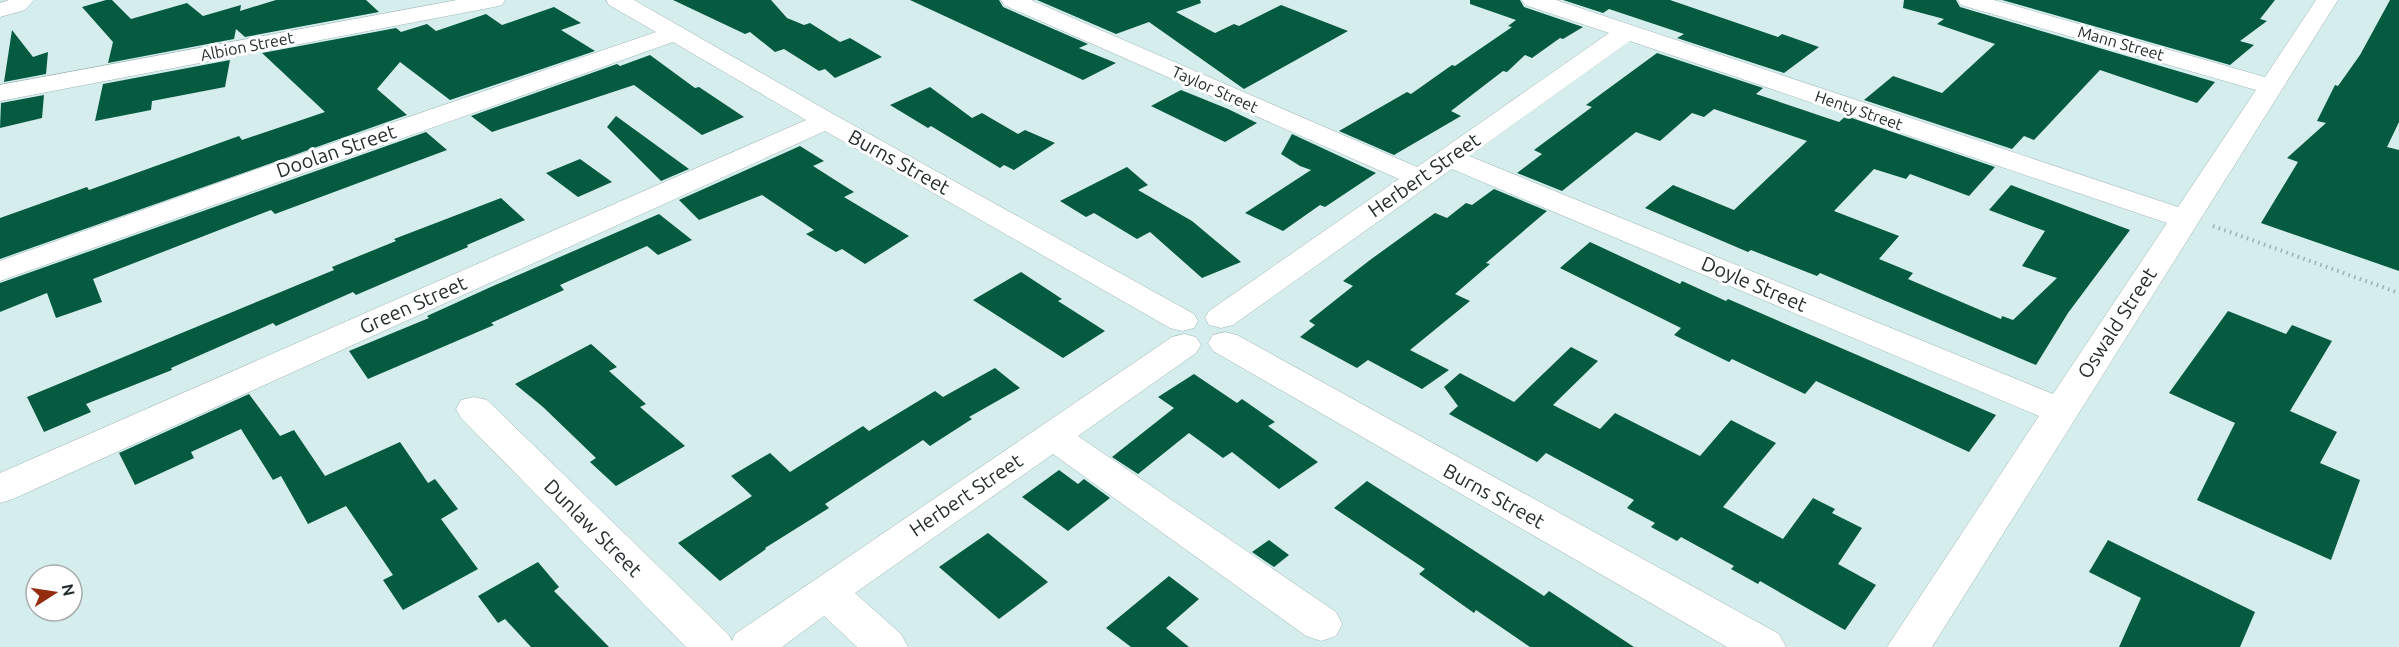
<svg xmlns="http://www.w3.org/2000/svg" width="2399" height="647" font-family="Ubuntu,sans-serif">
	<rect width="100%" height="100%" fill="#d5eded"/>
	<g fill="#055b3f">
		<polygon points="106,0 112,0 131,19 187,3 203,16 241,5 240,11 276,0 366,0 379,12 245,37 236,29 234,39 108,63 113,42 82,7"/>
		<polygon points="673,0 771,0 787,18 804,25 810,23 840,42 850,38 882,57 835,78 825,69 819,71 784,49 775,52 750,32 745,34"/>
		<polygon points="910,0 999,0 1003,7 1088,44 1079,48 1116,63 1083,80"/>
		<polygon points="1037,0 1200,0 1201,3 1176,12 1215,33 1234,24 1239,26 1281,5 1348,31 1244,89 1149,22 1116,34"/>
		<polygon points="1470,0 1520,0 1524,7 1583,27 1563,39 1560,38 1532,58 1525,55 1507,72 1503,71 1451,111 1461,116 1394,155 1339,131 1407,92 1411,94 1452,65 1455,66 1512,27 1508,26 1516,20 1470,4"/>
		<polygon points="1563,0 1670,0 1778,37 1782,34 1819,47 1784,73 1677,38 1684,34 1609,9 1603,13"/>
		<polygon points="1904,0 1956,0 1960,7 2215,82 2197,103 2100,70 2034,140 2024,136 2012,149 1864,100 1893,76 1942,93 1995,44 1937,24 1944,19 1903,8"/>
		<polygon points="2002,0 2275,0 2260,19 2267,21 2240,41 2254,45 2230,65"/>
		<polygon points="2390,0 2399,0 2399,122 2387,147 2399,150 2399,271 2261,223 2298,162 2287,158 2326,123 2317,121 2335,85 2338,86 2360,55"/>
		<polygon points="554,7 581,23 561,30 595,51 450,100 400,62 377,89 407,115 0,259 0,218 87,187 89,190 239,136 242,140 325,112 262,53 396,28 401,32 427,24 436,31 486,14 502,25"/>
		<polygon points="12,30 33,57 48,52 46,74 4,82"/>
		<polygon points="1657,53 1763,88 1756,94 1839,122 1846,116 1995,167 1969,196 1910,174 1906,179 1874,169 1834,211 1899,236 1879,259 1913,273 1908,279 2001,319 2002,316 2013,320 2057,278 2022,266 2045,231 1989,210 2011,185 2130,230 2068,313 2036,365 1820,273 1817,276 1751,250 1748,252 1645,208 1673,185 1734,210 1807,141 1714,109 1704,117 1692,113 1660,141 1636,132 1562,191 1517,173 1542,154 1534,150 1592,107 1586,105"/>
		<polygon points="650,55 695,88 699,87 744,117 702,135 634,85 492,132 471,116 617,64 620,66"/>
		<polygon points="230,60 225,87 152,101 151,110 95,121 103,84"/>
		<polygon points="930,87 972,118 982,113 1018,134 1025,130 1055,143 1014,170 1004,165 1000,168 931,126 928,128 890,105"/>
		<polygon points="1181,90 1228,109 1257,123 1225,142 1151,106"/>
		<polygon points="44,95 42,118 0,128 1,103"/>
		<polygon points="616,116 689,169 661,181 607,127"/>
		<polygon points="426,132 447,150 275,214 271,210 93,279 102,302 56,318 47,293 0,312 0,283"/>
		<polygon points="1292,134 1376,173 1325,207 1320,205 1283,231 1245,213 1311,170 1300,166 1281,154"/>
		<polygon points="800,146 824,161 813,166 854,192 844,197 909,236 865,264 842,249 836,252 806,234 814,230 762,195 699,220 679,200"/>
		<polygon points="580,159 612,182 578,197 546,173"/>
		<polygon points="1127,167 1148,185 1138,190 1192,221 1241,262 1202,278 1150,232 1137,239 1094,213 1086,217 1060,201"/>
		<polygon points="1494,189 1547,211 1486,263 1490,264 1455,294 1470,301 1410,350 1449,370 1422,389 1368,360 1357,368 1300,337 1315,325 1309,321 1353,286 1343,281 1370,260 1435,213 1447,218 1466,203 1472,205"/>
		<polygon points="501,198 525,220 467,245 468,247 356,295 353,292 276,326 273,323 171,368 172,370 86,404 91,412 44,432 27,397 334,270 332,267 396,241 394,239"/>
		<polygon points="659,214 692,240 658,255 647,246 560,285 564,290 491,323 494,325 368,379 349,351 429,318 427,316 493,286"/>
		<polygon points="1590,242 1680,284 1682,281 1726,301 1728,299 1996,415 1969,452 1816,381 1805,394 1732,359 1729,362 1674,335 1681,328 1560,268"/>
		<polygon points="1021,272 1062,299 1058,301 1105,331 1063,358 973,300"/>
		<polygon points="2228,311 2286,334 2292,325 2332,341 2290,411 2337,432 2320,463 2360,480 2331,560 2197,500 2235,423 2169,393"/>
		<polygon points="591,344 617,367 609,371 646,404 640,407 685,446 616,486 590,462 596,458 543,407 515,384"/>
		<polygon points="1571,347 1598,361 1553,405 1600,429 1615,413 1700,456 1731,420 1776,443 1723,507 1783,539 1813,498 1835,509 1832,513 1862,528 1838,564 1876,585 1845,630 1760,581 1758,584 1731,569 1734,566 1681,537 1677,541 1651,527 1655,523 1627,508 1634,500 1546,453 1537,462 1449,414 1458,406 1444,387 1460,373 1514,402"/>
		<polygon points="995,368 1020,388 969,417 972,419 930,446 923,440 825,504 829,508 765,548 766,549 720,581 678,543 752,496 731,476 770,453 790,472 863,426 869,431 935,391 943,397"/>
		<polygon points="1194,374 1237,403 1242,399 1275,422 1268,426 1318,462 1279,489 1232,452 1223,458 1189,433 1138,474 1112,457 1174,408 1158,397"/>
		<polygon points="249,394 280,436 294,430 325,476 400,442 428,483 435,479 458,509 441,519 478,569 403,610 383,580 393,575 346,506 308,524 281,476 273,480 241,429 191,452 194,458 135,485 119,453"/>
		<polygon points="1059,470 1078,484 1084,479 1110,498 1068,531 1022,497"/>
		<polygon points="1367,481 1544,596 1549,591 1634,647 1530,647 1476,610 1474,613 1419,574 1425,569 1334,508"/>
		<polygon points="988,533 1048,582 999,619 939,567"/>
		<polygon points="1269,540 1289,555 1274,567 1252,552"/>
		<polygon points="2108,540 2255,612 2240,647 2119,647 2141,598 2089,572"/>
		<polygon points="538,562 559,587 554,591 609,647 531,647 505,619 498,623 478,596"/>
		<polygon points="1169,576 1199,599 1166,628 1189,647 1131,647 1106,628"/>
	</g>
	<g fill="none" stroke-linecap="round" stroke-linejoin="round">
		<g stroke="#9fb5b5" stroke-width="1">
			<g id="minor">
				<polygon points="9,0 34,0 25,10 0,17 0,3"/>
				<polygon points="457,0 505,0 502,5 494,7 0,101 0,85"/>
				<polygon points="606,0 634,0 835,115 1194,314 1198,321 1194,328 1182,331 1170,328 825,131 13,499 0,503 0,473 806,120 673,42 0,281 0,261 263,167 656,32 609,5"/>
				<path d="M1001 0H1031L1417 167 1609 33 1525 5 1522 0H1556L2178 207 2256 90 1961 5 1958 0H1994L2265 77 2316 0H2338L1932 647H1887L2039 416 1452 169 1233 325 1221 328 1209 325 1205 318 1209 311 1399 179 1004 5ZM1630 41 2167 223 2053 394 1469 156Z"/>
				<polygon points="1225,332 1237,335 1779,634 1786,647 1727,647 1213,351 1208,343 1213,335"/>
				<polygon points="1184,334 1196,337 1201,345 1196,353 1078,436 1336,612 1342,624 1336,636 1321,641 1306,636 1053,454 855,593 901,634 908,647 857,647 824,616 782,647 686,647 461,418 456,409 461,400 474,397 487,400 728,634 732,641 735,634 1172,337"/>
			</g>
		</g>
		<polyline stroke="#9db1b1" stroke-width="4" stroke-dasharray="1.5 4.5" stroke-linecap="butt" points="2213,226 2399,293"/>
		<use href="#minor" fill="#fff" fill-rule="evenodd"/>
	</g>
	<g text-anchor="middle" stroke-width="6" stroke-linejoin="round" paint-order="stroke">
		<g font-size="16" fill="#252e2e" stroke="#fff">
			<text transform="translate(2121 43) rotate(16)" y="6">Mann Street</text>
			<text transform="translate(247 46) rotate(-11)" y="6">Albion Street</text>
			<text transform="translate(1215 89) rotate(24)" y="6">Taylor Street</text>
			<text transform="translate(1859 110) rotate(19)" y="6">Henty Street</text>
		</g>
		<g font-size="20" fill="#252e2e" stroke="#fff">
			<text transform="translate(336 151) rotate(-19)" y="7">Doolan Street</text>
			<text transform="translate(899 162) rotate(29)" y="7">Burns Street</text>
			<text transform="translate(1424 175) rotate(-35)" y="7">Herbert Street</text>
			<text transform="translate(1754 284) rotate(23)" y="7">Doyle Street</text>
			<text transform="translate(413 305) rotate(-24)" y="7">Green Street</text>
			<text transform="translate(2117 323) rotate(-57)" y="7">Oswald Street</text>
			<text transform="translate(966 495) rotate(-34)" y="7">Herbert Street</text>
			<text transform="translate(1494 496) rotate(29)" y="7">Burns Street</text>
			<text transform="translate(593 528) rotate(45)" y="7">Dunlaw Street</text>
		</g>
	</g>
	<g transform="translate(54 593) rotate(78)"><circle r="28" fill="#ffffff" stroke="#a8abab" stroke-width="1.5"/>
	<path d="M0-4.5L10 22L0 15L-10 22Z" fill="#942c10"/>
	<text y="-9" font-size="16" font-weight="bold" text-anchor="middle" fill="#252e2e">N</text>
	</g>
</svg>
